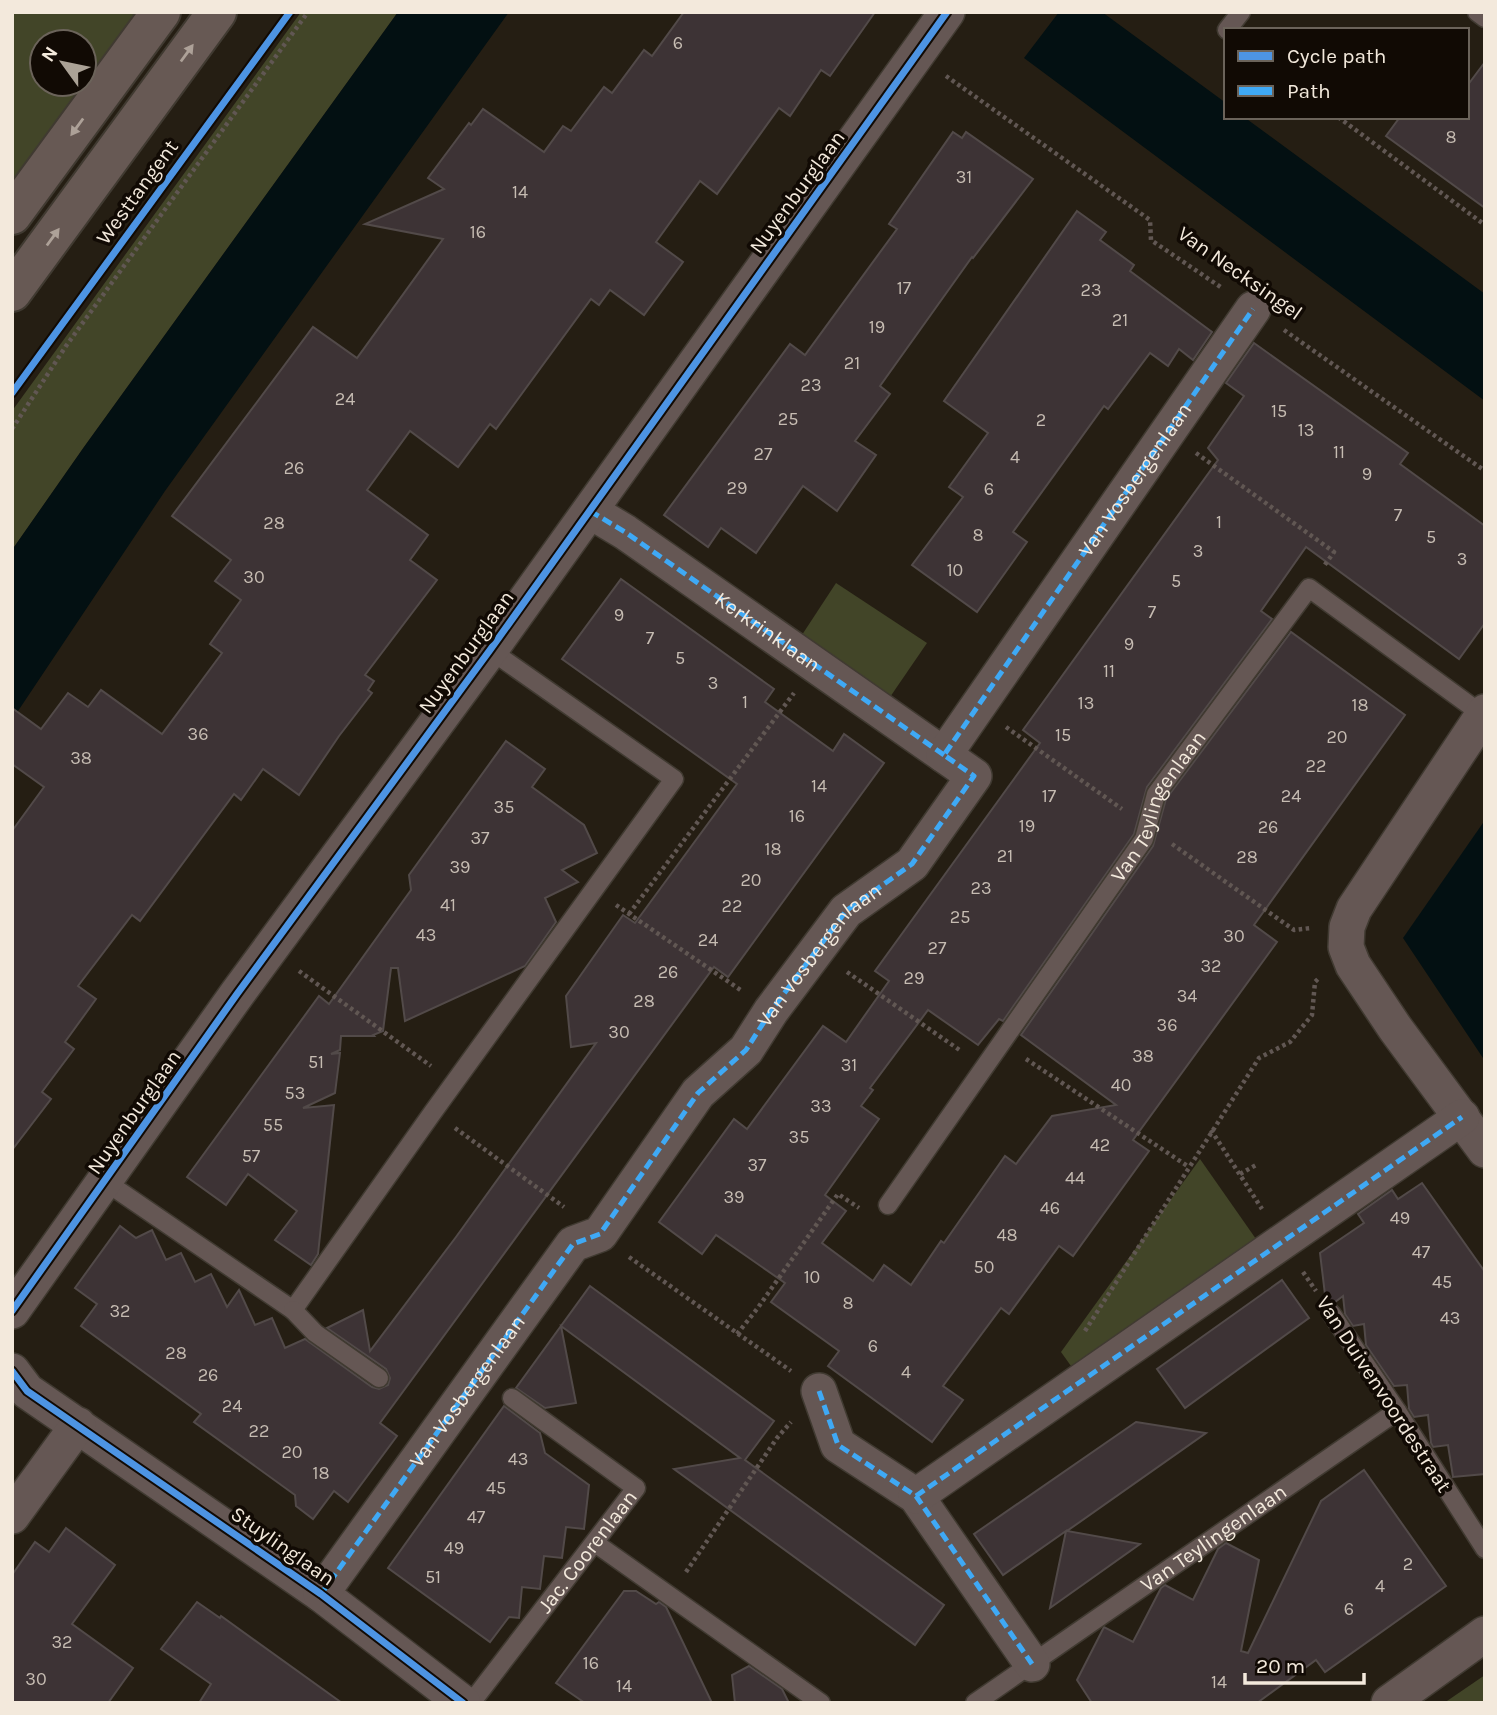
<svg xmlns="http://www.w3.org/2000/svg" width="1497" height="1715" font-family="Karla,sans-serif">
	<rect width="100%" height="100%" fill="#251e13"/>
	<g fill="#424528" fill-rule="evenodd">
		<path d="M12 12H141L12 190ZM42 42H84V84H42Z"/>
		<polygon points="301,12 398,12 84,447 12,550 12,411"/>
		<polygon points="836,583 927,643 888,700 798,641"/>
		<polygon points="1200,1159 1256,1239 1071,1366 1061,1352"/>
		<polygon points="1485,1675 1485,1703 1444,1703"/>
	</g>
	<g fill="#031012">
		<polygon points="398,12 509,12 165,491 12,720 12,550 84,447"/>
		<polygon points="1059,12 1102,12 1226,103 1226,117 1244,117 1485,294 1485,401 1024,58"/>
		<polygon points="1485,820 1485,1061 1403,938"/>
	</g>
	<g fill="#3d3335" stroke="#524a49" stroke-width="2">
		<polygon points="684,12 875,12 830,76 821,70 790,116 779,108 717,194 700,181 656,242 683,262 644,315 610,290 599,305 591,299 496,429 490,424 458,467 410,431 367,490 428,535 410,560 437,580 365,675 374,681 368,690 372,693 339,736 299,795 263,769 241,800 234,794 140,921 132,915 78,986 96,999 65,1042 74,1049 42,1092 51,1099 12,1150 12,831 44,787 12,764 12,708 41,729 68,693 88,707 101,690 162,734 222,653 210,644 241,600 215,581 231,560 172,516 313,327 357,358 443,239 365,224 444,189 428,178 469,123 471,125 483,109 544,152 563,126 571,131 604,87 612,93 644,50 652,56"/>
		<polygon points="1485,62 1485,208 1386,136 1400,117 1467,117 1467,86"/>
		<polygon points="953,132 962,138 966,132 1033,179 973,258 972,257 880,386 890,394 855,441 876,455 837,511 803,486 756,553 721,528 708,547 664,515 790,344 805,355 897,229 889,224"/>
		<polygon points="1077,211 1106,232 1100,240 1134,265 1130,271 1212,332 1193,360 1179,349 1168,366 1150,353 1108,409 1104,406 1013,532 1027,542 977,612 912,565 963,497 949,487 988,433 944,401"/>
		<polygon points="1254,343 1408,453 1400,464 1485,526 1485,623 1459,659 1306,547 1261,611 1272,619 1147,787 1134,834 1003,1021 999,1019 978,1045 928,1010 870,1088 873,1090 861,1106 879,1119 825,1195 846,1211 822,1243 873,1281 884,1265 911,1285 941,1241 944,1243 1005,1156 1016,1164 1052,1116 1116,1105 1021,1035 1153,846 1166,799 1291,632 1405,715 1254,925 1277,942 1133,1140 1149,1151 1073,1256 1059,1246 1009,1314 1001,1308 943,1386 963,1400 932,1442 828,1366 839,1351 771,1302 785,1283 716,1235 702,1254 659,1222 734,1119 747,1129 823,1026 846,1042 889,981 875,971 1040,743 1023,730 1218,460 1208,448 1244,396 1226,383"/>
		<polygon points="621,579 774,689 765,702 833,751 844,734 884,763 728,977 714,967 380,1423 397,1436 348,1502 334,1491 313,1519 296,1506 295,1495 194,1422 201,1414 81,1326 97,1304 75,1288 120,1226 136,1238 152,1230 166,1260 181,1253 195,1282 211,1274 227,1307 239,1290 255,1325 272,1318 285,1348 305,1339 372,1387 379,1389 388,1385 390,1378 386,1369 327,1328 363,1310 370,1351 456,1237 596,1043 571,1047 566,996 623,915 635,923 737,784 562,659"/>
		<polygon points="506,741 545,769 532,787 584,825 597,853 562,870 578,882 545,898 556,922 525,966 405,1021 398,968 391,968 383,1031 373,1035 374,1036 341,1036 340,1050 331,1054 340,1053 335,1093 303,1108 334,1105 318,1254 311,1265 275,1240 297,1211 248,1174 226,1205 187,1177 319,996 329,1004 411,890 409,875"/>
		<polygon points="1422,1183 1485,1272 1485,1474 1453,1477 1448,1445 1433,1447 1431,1443 1428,1415 1414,1417 1409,1409 1407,1385 1394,1386 1366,1345 1364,1324 1353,1326 1345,1314 1343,1296 1335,1302 1326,1303 1320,1253 1364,1223 1358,1214 1392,1190 1398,1199"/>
		<polygon points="1282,1280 1309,1318 1185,1408 1157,1369"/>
		<polygon points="590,1286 774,1421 745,1460 944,1605 915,1645 674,1469 740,1458 561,1326 576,1403 545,1408 516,1388"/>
		<polygon points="504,1406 540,1433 545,1453 589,1485 584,1529 566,1527 562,1558 544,1556 540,1589 522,1587 519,1618 509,1617 490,1642 388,1568"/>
		<polygon points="1136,1422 1206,1433 1067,1531 1140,1544 1050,1608 1066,1531 1003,1575 974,1534"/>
		<polygon points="1364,1470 1446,1586 1325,1672 1316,1660 1257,1703 1092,1703 1077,1680 1103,1629 1104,1627 1133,1642 1161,1588 1165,1585 1193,1600 1218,1549 1226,1543 1259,1560 1241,1651 1248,1653 1321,1501"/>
		<polygon points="66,1528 115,1565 72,1624 133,1668 108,1703 12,1703 12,1575 35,1542 49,1552"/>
		<polygon points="624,1591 636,1591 656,1604 659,1602 666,1607 712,1703 585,1703 556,1683"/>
		<polygon points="197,1602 220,1618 221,1616 342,1703 199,1703 211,1684 161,1649"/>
		<polygon points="749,1666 782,1689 789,1703 735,1703 732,1675"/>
	</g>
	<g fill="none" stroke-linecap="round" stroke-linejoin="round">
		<g stroke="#403a31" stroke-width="21">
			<g id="lane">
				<polyline points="1477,12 1485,18"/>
				<polyline points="1227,30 1241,12"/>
				<polyline points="106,1182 293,1310 433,1112 674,779 490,650"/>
				<path id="s1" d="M888 1205 1144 839 1156 794 1309 588 1483 715"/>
				<polyline points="293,1310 315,1333 379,1378"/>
				<polyline points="1331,1313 1397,1411 1485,1549"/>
				<polyline points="595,1543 821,1703"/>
				<path id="s2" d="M471 1703 636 1488 512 1398"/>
				<path id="s3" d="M975 1703 1397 1411"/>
			</g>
		</g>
		<g stroke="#403a31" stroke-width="38">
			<g id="street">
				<polyline points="590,511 625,532 944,755"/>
				<polyline points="1485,712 1354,909 1347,927 1346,947 1353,965 1395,1028 1485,1150"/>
				<polyline points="12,1311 237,994 490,650 947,12"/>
				<polyline points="12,1371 27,1391 321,1594 463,1703"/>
				<polyline points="819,1391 838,1445 916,1496 1032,1664"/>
				<polyline points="916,1496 1462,1117"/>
				<polyline points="12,1516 78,1425"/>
				<path id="s4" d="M321 1594 573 1244 600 1234 698 1093 746 1050 771 1011 846 911 912 864 974 776 944 755 1253 309"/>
				<polyline points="1389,1703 1485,1634"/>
			</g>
		</g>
		<g stroke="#403a31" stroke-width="42">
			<g id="secondary">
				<polyline points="12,215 161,12"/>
				<polyline points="12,292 217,12"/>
			</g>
		</g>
		<g stroke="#615753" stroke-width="4.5" stroke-dasharray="3.5 3.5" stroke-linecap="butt">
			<polyline points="946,76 1150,220 1151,240 1222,288"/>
			<polyline points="1338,117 1485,225"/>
			<polyline points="1284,330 1485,471"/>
			<polyline points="12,429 66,346 308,12"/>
			<polyline points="1196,453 1334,552 1324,566"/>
			<polyline points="1006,727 1122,809"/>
			<polyline points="1172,844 1294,930 1311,928"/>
			<polyline points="616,905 742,991"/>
			<polyline points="629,914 794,693"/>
			<polyline points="299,971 431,1066"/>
			<polyline points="847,972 961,1051"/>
			<polyline points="1026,1059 1189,1167"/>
			<polyline points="455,1128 564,1207"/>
			<polyline points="1211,1130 1262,1209"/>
			<polyline points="1240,1174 1256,1165"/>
			<polyline points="629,1257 791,1371"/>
			<polyline points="1303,1272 1316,1291"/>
			<polyline points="1085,1331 1259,1058 1290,1042 1312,1015 1315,982 1319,978"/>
			<polyline points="737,1334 757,1309 838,1194 859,1208"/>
			<polyline points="686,1572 777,1438 791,1422"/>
		</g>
		<use href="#lane" stroke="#655754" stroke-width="18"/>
		<use href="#street" stroke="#655754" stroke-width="35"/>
		<use href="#secondary" stroke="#675954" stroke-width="38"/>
		<g stroke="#3fa9f5" stroke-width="5" stroke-dasharray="10 5" stroke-linecap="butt">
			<path id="s5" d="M590 511 625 532 944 755"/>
			<polyline points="819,1391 838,1445 916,1496 1032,1664"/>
			<polyline points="916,1496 1462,1117"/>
			<polyline points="321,1594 573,1244 600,1234 698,1093 746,1050 771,1011 846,911 912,864 974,776 944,755 1253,309"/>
		</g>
		<g stroke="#110a04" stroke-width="11">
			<g id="cycleway">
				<polyline points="12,393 290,12"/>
				<polyline points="12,1311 237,994 490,650 947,12"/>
				<polyline points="12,1371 27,1391 321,1594 463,1703"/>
			</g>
		</g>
		<use href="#cycleway" stroke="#4d94e3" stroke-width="7"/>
	</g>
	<defs><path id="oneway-solid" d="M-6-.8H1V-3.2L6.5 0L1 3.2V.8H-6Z" transform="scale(1.75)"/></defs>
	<g fill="#ada198">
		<use href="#oneway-solid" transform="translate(187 53) rotate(-54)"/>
		<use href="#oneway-solid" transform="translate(77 127) rotate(126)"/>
		<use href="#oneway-solid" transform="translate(53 237) rotate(-54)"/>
	</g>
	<g text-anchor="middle" stroke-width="7" stroke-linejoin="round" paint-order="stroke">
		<g font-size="18" fill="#c6bcb2">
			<text x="678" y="49">6</text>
			<text x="1451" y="143">8</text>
			<text x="964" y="183">31</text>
			<text x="520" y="198">14</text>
			<text x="478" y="238">16</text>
			<text x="904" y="294">17</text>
			<text x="1091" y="296">23</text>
			<text x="1120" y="326">21</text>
			<text x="877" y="333">19</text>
			<text x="852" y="369">21</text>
			<text x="811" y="391">23</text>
			<text x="345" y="405">24</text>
			<text x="1279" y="417">15</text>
			<text x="788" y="425">25</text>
			<text x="1041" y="426">2</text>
			<text x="1306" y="436">13</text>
			<text x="1339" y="458">11</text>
			<text x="763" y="460">27</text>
			<text x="1015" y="463">4</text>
			<text x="294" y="474">26</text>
			<text x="1367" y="480">9</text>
			<text x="737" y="494">29</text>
			<text x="989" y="495">6</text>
			<text x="1398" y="521">7</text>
			<text x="1219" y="528">1</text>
			<text x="274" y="529">28</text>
			<text x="978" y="541">8</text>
			<text x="1431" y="543">5</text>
			<text x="1198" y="557">3</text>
			<text x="1462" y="565">3</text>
			<text x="955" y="576">10</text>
			<text x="254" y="583">30</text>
			<text x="1176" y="587">5</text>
			<text x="1152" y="618">7</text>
			<text x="619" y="621">9</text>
			<text x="650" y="644">7</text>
			<text x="1129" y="650">9</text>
			<text x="680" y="664">5</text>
			<text x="1109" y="677">11</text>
			<text x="713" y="689">3</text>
			<text x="745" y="708">1</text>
			<text x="1086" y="709">13</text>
			<text x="1360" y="711">18</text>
			<text x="198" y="740">36</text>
			<text x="1063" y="741">15</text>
			<text x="1337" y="743">20</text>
			<text x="81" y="764">38</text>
			<text x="1316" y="772">22</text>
			<text x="819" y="792">14</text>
			<text x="1049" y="802">17</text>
			<text x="1291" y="802">24</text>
			<text x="504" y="813">35</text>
			<text x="797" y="822">16</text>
			<text x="1027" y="832">19</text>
			<text x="1268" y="833">26</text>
			<text x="480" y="844">37</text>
			<text x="773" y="855">18</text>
			<text x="1005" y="862">21</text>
			<text x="1247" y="863">28</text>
			<text x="460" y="873">39</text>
			<text x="751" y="886">20</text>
			<text x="981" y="894">23</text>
			<text x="448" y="911">41</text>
			<text x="732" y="912">22</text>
			<text x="960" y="923">25</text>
			<text x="426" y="941">43</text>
			<text x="1234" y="942">30</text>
			<text x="708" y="946">24</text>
			<text x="937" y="954">27</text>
			<text x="1211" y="972">32</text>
			<text x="668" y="978">26</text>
			<text x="914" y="984">29</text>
			<text x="1187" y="1002">34</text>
			<text x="644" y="1007">28</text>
			<text x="1167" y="1031">36</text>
			<text x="619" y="1038">30</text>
			<text x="1143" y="1062">38</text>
			<text x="316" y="1068">51</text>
			<text x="849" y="1071">31</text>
			<text x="1121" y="1091">40</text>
			<text x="295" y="1099">53</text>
			<text x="821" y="1112">33</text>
			<text x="273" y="1131">55</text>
			<text x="799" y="1143">35</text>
			<text x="1100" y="1151">42</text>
			<text x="251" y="1162">57</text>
			<text x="757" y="1171">37</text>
			<text x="1075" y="1184">44</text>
			<text x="734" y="1203">39</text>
			<text x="1050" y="1214">46</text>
			<text x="1400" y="1224">49</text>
			<text x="1007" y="1241">48</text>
			<text x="1421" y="1258">47</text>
			<text x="984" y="1273">50</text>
			<text x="812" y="1283">10</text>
			<text x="1442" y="1288">45</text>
			<text x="848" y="1309">8</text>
			<text x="120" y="1317">32</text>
			<text x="1450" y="1324">43</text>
			<text x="873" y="1352">6</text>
			<text x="176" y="1359">28</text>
			<text x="906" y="1378">4</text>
			<text x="208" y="1381">26</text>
			<text x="232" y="1412">24</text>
			<text x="259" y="1437">22</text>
			<text x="292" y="1458">20</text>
			<text x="518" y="1465">43</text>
			<text x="321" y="1479">18</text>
			<text x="496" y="1494">45</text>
			<text x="476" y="1523">47</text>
			<text x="454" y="1554">49</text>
			<text x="1408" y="1570">2</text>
			<text x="433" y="1583">51</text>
			<text x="1380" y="1592">4</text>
			<text x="1349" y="1615">6</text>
			<text x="62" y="1648">32</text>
			<text x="591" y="1669">16</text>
			<text x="36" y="1685">30</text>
			<text x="1219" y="1688">14</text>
			<text x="624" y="1692">14</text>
		</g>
		<g font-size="21" fill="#f3e9dc" stroke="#110a04">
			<text transform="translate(137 192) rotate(-54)" y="7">Westtangent</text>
			<text transform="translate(797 192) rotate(-54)" y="7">Nuyenburglaan</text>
			<text transform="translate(1240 273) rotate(35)" y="7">Van Necksingel</text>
			<text dy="7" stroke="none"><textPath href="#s4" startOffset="1428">Van Vosbergenlaan</textPath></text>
			<text dy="7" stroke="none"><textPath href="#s5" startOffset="215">Kerkrinklaan</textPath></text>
			<text transform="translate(466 652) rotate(-54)" y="7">Nuyenburglaan</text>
			<text dy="7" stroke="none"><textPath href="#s1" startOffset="483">Van Teylingenlaan</textPath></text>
			<text dy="7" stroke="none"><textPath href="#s4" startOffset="817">Van Vosbergenlaan</textPath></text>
			<text transform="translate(134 1112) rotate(-55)" y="7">Nuyenburglaan</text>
			<text dy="7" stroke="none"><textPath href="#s4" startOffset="250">Van Vosbergenlaan</textPath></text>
			<text transform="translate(1384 1394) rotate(57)" y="7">Van Duivenvoordestraat</text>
			<text dy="7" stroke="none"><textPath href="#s3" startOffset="290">Van Teylingenlaan</textPath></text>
			<text transform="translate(283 1546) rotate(35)" y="7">Stuylinglaan</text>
			<text dy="7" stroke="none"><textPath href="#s2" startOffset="191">Jac. Coorenlaan</textPath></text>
		</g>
	</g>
	<rect width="1497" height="1715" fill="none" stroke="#f3e9dc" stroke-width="28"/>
	<rect x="1224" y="28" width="245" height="91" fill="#110a04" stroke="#6b635a" stroke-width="2"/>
	<rect x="1238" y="51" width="35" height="10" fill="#4d94e3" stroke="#6b635a" stroke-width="2"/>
	<text x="1287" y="63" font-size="21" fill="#f3e9dc">Cycle path</text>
	<rect x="1238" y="86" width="35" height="10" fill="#3fa9f5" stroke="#6b635a" stroke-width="2"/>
	<text x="1287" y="98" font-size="21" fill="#f3e9dc">Path</text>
	<g transform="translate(63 63) rotate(303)"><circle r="33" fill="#110a04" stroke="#6b635a" stroke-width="2"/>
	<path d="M0-5L12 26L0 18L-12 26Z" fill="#aba296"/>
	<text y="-10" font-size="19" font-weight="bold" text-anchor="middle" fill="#f3e9dc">N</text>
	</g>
	<path d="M1245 1673v10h119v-10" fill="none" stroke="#f3e9dc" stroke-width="3.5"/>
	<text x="1256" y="1673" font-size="21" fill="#f3e9dc" stroke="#110a04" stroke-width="5" paint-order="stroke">20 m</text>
</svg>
